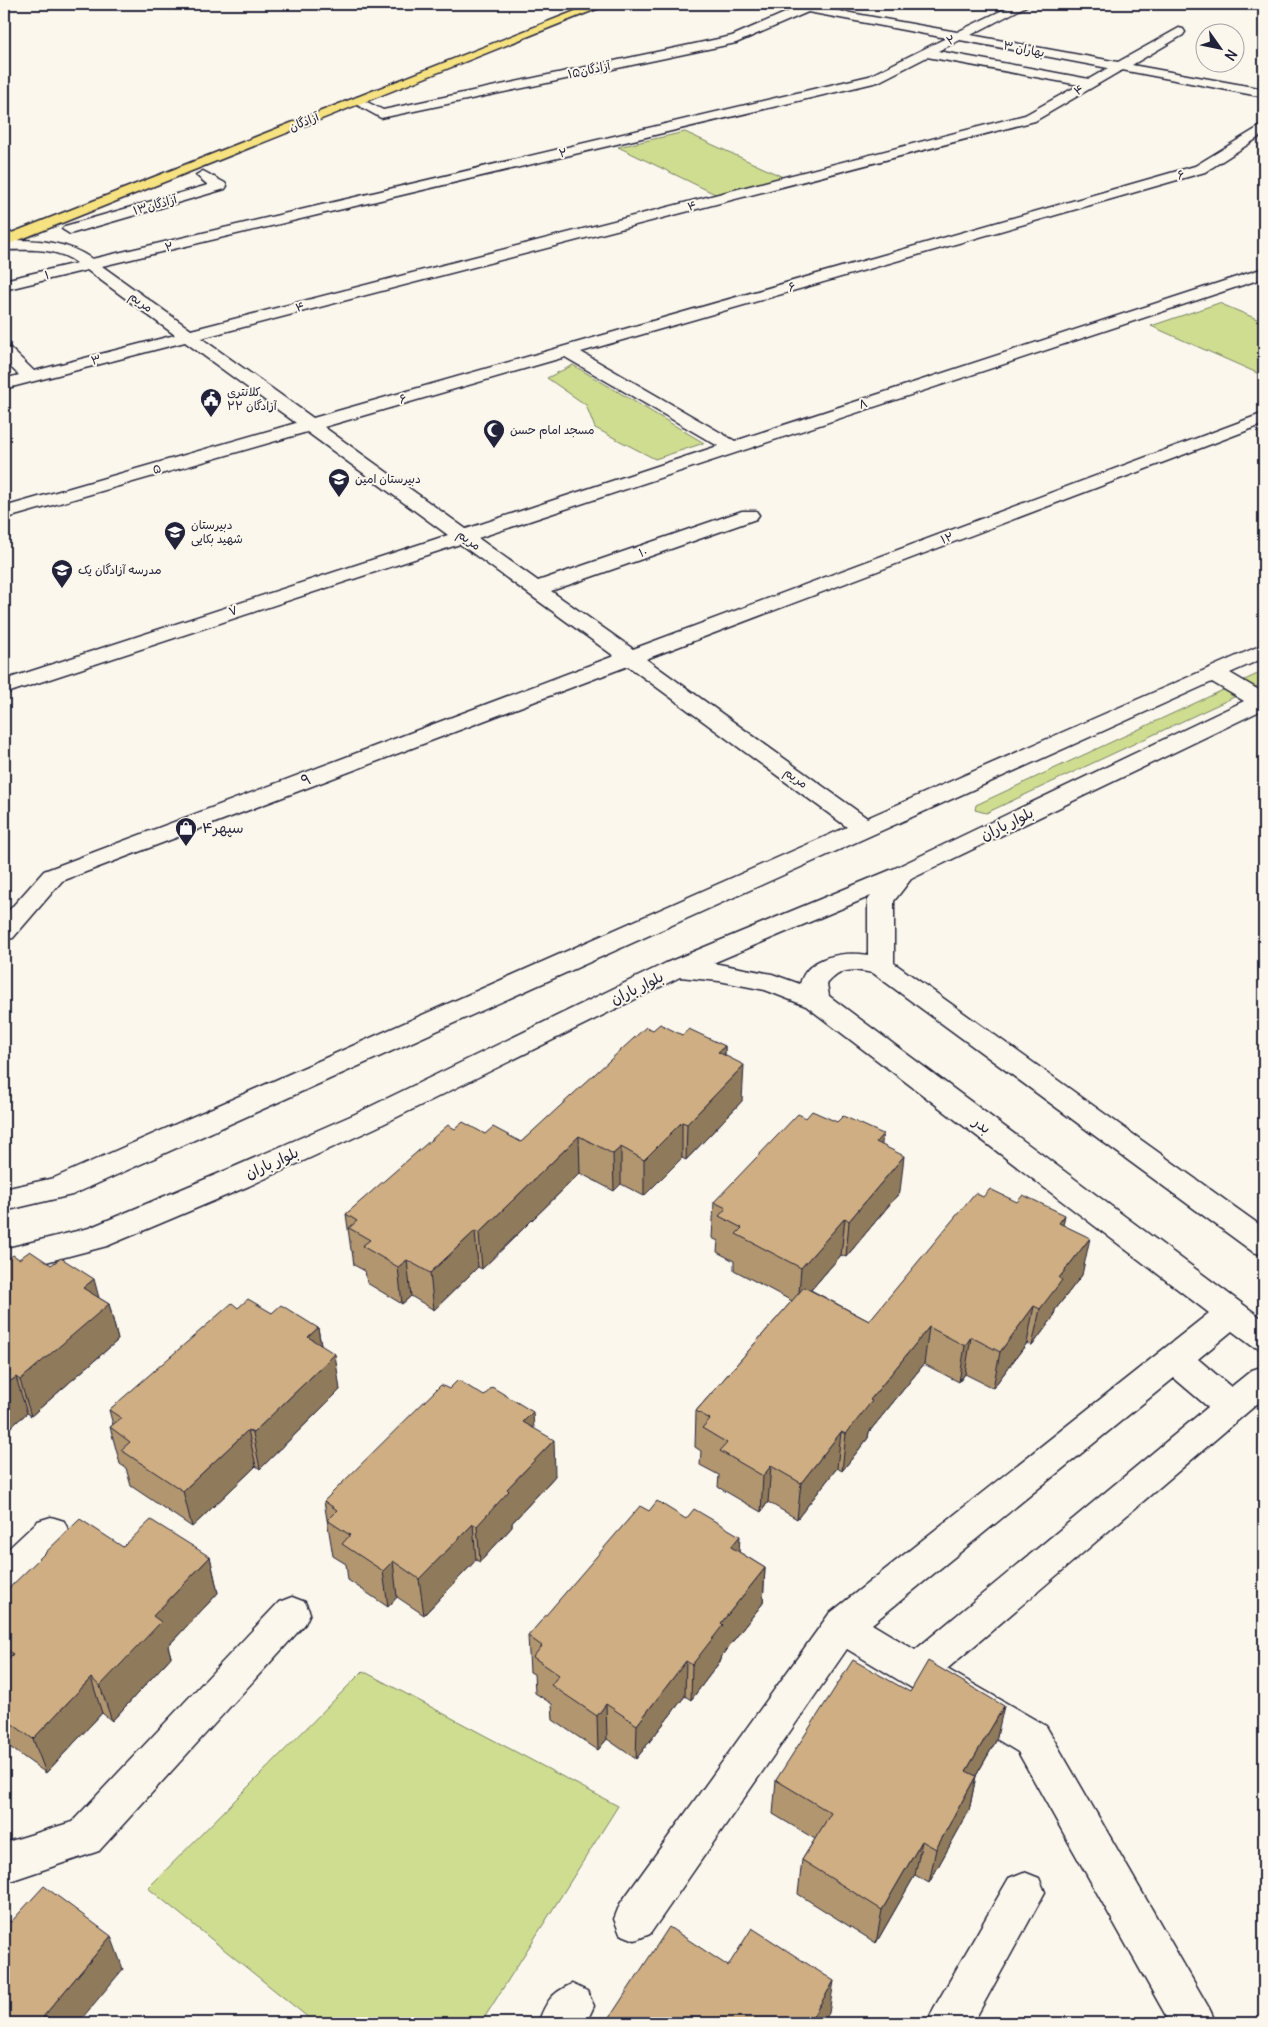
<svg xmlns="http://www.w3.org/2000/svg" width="1268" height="2027" font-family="Delius,'Playpen Sans Arabic',sans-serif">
	<rect width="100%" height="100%" fill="#fbf7ec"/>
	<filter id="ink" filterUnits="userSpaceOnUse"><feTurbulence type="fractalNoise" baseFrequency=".02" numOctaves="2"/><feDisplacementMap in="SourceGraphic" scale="10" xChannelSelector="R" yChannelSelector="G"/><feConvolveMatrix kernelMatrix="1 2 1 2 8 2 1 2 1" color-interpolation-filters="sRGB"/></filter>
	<g filter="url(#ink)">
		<g fill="#cfdd90" stroke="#788066">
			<polygon points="685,132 783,177 715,194 618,147"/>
			<polygon points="1219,303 1264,322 1264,376 1151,326"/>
			<polygon points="573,365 704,443 655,459 595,428 586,405 547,378"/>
			<polygon points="1264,671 1264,683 986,813 975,810 976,805"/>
			<polygon points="363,1671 618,1806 481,2023 315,2023 148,1888"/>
		</g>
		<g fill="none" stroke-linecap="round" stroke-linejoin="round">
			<g stroke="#22223b" stroke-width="3">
				<g id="minor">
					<path d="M778 4H816L817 7 957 32 1015 4H1030L971 35 1118 62 1179 28 1183 29 1185 32 1183 35 1132 65 1264 89V97L1122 70 1035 121 201 338 313 418 1195 166 1264 124V134L1205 172 581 352 735 441 1264 268V278L478 538 538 581 742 511H756L759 515 756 519 551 591 633 649 1264 413V424L646 659 867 818 1264 644V658L1230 673 1264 693V709L911 879 894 901V963L1264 1228V1255L1253 1252 873 973C852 969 842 967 827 984L829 996 1264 1320V1350L1252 1346 1232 1331 1198 1359 1231 1387 1252 1370 1264 1366V1398L947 1669 1046 1726 1209 2008 1216 2023H1170L1018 1752 847 1649 650 1934 635 1940 620 1934 614 1919 620 1904 829 1614 1209 1313 806 1006 765 990 719 981 680 977 375 1128 249 1186 107 1246 4 1273V1249L89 1228 227 1170 355 1114 666 963 893 869 1244 701 1212 682 72 1195 4 1211V1189L54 1178 847 827 628 666 62 881 13 938 4 940V916L44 871 614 656 460 544 4 694V680L448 535 307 432 4 519V507L296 423 185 342 4 389V379L19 375 4 361V347L10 348 34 371 175 335 87 270 4 290V280L77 263C55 247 30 250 4 250V240C36 240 65 240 92 259L869 76 946 38 808 12 736 43 381 118 350 101 357 97 383 110 732 36 794 9 780 6ZM960 40 1108 68 1089 79 938 51ZM927 57 1079 85 1025 115 191 330 102 266 878 82ZM565 357 718 446 466 529 324 427ZM871 896 868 900V955C844 951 807 956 800 984L772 974 713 963ZM1174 1378 1208 1407 915 1650 872 1624Z"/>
					<polygon points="203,171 225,183 227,186 225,189 70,234 62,229 65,226 208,185 196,175"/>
					<path d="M51 1517 64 1521 69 1532C59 1552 24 1585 4 1592V1553L38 1521Z"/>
					<polygon points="292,1597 305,1602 310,1613 305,1624 99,1851 4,1883 4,1843 72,1822 279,1602"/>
					<polygon points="1024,1872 1039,1878 1045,1892 973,2023 927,2023 934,2008 1009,1878"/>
					<path d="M572 1984 587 1991 594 2006 586 2023H538C546 2002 551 1993 572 1984Z"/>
				</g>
			</g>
			<g stroke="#22223b" stroke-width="3">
				<polygon id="major" points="593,4 609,4 4,246 4,236"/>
			</g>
			<use href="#minor" fill="#fbf7ec" fill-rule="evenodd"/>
			<use href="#major" fill="#f6e281" fill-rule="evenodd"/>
		</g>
		<g fill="#b19670" stroke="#22223b">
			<polygon points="653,1030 682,1035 725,1046 725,1056 742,1101 686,1160 682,1158 644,1196 621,1184 614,1191 580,1173 482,1269 478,1267 434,1310 411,1296 402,1304 367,1283 365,1271 354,1265 352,1251 351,1250 346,1214 455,1129 485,1134 521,1142"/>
			<polygon points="806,1118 882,1145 900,1192 846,1257 841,1255 811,1290 869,1321 983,1197 1063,1225 1082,1275 1055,1310 1054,1316 1032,1346 1027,1343 993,1388 965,1374 959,1382 924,1364 869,1432 868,1438 842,1471 837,1468 797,1519 768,1502 761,1512 718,1487 719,1475 700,1465 701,1451 695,1447 696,1411 792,1301 734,1270 734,1261 717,1252 718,1241 712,1238 714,1202"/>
			<polygon points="19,1259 99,1298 109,1304 118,1340 31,1416 27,1413 4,1433"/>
			<polygon points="238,1308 272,1313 318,1328 321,1345 340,1390 260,1469 256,1466 192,1527 131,1486 126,1468 120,1464 110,1427 113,1425 109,1410"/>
			<polygon points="449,1389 534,1428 555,1476 512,1523 512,1527 480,1562 476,1560 424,1615 397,1597 388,1607 348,1580 346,1564 333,1556 324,1501"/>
			<polygon points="649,1511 739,1552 765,1568 763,1603 722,1655 721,1660 691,1700 685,1696 636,1759 607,1739 598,1750 553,1720 552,1704 535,1693 534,1674 530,1672 528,1636"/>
			<polygon points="123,1547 210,1557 218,1593 168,1646 171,1657 112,1721 102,1713 46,1773 4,1743 4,1593"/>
			<polygon points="996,1741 976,1776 969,1811 929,1883 915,1875 876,1943 798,1894 802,1860 815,1839 773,1814 776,1780"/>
		</g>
		<g fill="#907a5b" stroke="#22223b">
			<polygon points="725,1046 724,1082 718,1052"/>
			<polygon points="744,1065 742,1101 686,1160 687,1124"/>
			<polygon points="682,1122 682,1158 644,1196 644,1160"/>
			<polygon points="883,1134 879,1171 876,1142"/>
			<polygon points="579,1136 580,1173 482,1269 479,1233"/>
			<polygon points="621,1147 621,1184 614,1191 613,1154"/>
			<polygon points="904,1156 900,1192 846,1257 849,1221"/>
			<polygon points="1065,1215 1058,1251 1059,1223"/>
			<polygon points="845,1218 841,1255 798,1305 801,1268"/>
			<polygon points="475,1231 478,1267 434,1310 430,1273"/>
			<polygon points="1090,1238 1082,1275 1055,1310 1054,1316 1032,1346 1040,1309 1059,1278"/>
			<polygon points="407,1260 411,1296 402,1304 398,1267"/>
			<polygon points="94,1279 102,1309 109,1304 118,1340 31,1416 20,1380 83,1288"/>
			<polygon points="1034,1306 1027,1343 993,1388 1000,1352"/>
			<polygon points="929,1327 924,1364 869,1432 868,1438 842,1471 846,1434 870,1400"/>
			<polygon points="318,1328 324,1364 308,1337"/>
			<polygon points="971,1337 965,1374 959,1382 965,1346"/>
			<polygon points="335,1354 340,1390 260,1469 253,1433"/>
			<polygon points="16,1377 27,1413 4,1433 4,1386"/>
			<polygon points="533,1412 535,1448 523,1422"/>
			<polygon points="248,1430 256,1466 192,1527 183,1491"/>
			<polygon points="841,1432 837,1468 797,1519 801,1483"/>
			<polygon points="554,1440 555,1476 512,1523 512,1527 480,1562 477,1526 507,1489"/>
			<polygon points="771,1466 768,1502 761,1512 763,1476"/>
			<polygon points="473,1524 476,1560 424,1615 419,1579"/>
			<polygon points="740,1536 738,1572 731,1547"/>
			<polygon points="210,1557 218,1593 168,1646 171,1657 112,1721 100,1686 153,1616"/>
			<polygon points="393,1561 397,1597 388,1607 383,1571"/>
			<polygon points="765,1568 763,1603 722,1655 721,1660 691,1700 692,1665 721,1623"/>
			<polygon points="686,1661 685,1696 636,1759 637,1725"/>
			<polygon points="91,1678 102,1713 46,1773 33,1739"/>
			<polygon points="606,1704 607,1739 598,1750 597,1716"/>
			<polygon points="1004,1706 996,1741 959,1805 966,1771"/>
			<polygon points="976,1776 969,1811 929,1883 936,1849"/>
			<polygon points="922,1841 915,1875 876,1943 882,1910"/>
			<polygon points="111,1936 123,1969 78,2023 45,2023 43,2017"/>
			<polygon points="834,1981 829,2013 823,2023 809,2023"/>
		</g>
		<g fill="#ceae82" stroke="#22223b">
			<polygon points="660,1024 682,1035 689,1029 725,1046 718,1052 744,1065 687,1124 682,1122 644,1160 621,1147 613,1154 579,1136 479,1233 475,1231 430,1273 407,1260 398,1267 362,1246 370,1240 349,1228 357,1221 346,1214 448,1125 455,1129 463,1122 485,1134 493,1127 521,1142 646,1027 653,1030"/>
			<polygon points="812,1111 837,1122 843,1116 883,1134 876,1142 904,1156 849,1221 845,1218 801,1268 736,1234 742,1228 719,1216 726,1208 714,1202 798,1114 806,1118"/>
			<polygon points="990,1189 1017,1202 1023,1195 1065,1215 1059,1223 1090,1238 1059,1278 1062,1280 1040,1309 1034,1306 1000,1352 971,1337 965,1346 929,1327 870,1400 872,1401 846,1434 841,1432 801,1483 771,1466 763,1476 720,1451 727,1443 702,1428 710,1419 696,1411 804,1287 869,1321 975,1193 983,1197"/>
			<polygon points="30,1251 51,1265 61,1258 94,1279 83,1288 109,1304 20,1380 16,1377 4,1386 4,1262 13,1255 19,1259"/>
			<polygon points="248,1299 272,1313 281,1305 318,1328 308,1337 335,1354 253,1433 248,1430 183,1491 121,1450 130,1442 110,1427 121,1418 109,1410 232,1303 238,1308"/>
			<polygon points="458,1380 484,1396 492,1387 533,1412 523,1422 554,1440 507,1489 509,1491 477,1526 473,1524 419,1579 393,1561 383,1571 342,1544 350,1535 327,1520 337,1510 324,1501 441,1385 449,1389"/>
			<polygon points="657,1501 686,1519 694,1509 740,1536 731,1547 765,1568 721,1623 723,1625 692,1665 686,1661 637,1725 606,1704 597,1716 551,1685 559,1675 533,1657 542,1646 528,1636 640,1506 649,1511"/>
			<polygon points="80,1519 123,1547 151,1520 210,1557 153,1616 161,1622 100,1686 91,1678 33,1739 4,1718 4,1663 13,1654 4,1647 4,1593"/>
			<polygon points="853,1660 910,1692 928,1661 1004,1706 966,1771 976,1776 936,1849 922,1841 882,1910 802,1860 831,1813 776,1780"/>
			<polygon points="44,1886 111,1936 43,2017 49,2023 4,2023 4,1917 11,1922"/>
			<polygon points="669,1927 728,1966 752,1928 834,1981 809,2023 606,2023"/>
		</g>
	</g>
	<defs>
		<g id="civic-pin" transform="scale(1.125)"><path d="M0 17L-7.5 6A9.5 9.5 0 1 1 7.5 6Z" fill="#22223b" stroke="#fbf7ec"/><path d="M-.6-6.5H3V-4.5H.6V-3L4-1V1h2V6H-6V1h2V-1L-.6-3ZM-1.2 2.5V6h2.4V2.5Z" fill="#fff"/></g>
		<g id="mosque-pin" transform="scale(1.125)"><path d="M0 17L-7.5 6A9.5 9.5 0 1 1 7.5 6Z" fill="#22223b" stroke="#fbf7ec"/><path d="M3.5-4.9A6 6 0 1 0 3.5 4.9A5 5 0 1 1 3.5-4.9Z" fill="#fff"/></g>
		<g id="school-pin" transform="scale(1.125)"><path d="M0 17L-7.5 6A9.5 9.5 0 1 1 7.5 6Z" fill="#22223b" stroke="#fbf7ec"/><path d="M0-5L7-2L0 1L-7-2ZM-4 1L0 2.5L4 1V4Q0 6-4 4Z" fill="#fff"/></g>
		<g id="shop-pin" transform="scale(1.125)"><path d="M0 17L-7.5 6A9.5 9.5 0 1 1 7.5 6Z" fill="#22223b" stroke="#fbf7ec"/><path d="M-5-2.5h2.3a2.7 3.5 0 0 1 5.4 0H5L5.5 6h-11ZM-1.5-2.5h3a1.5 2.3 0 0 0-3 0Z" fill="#fff"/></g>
	</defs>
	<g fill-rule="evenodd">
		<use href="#civic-pin" x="211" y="399"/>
		<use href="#mosque-pin" x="494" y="430"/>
		<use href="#school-pin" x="339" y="479"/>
		<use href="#school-pin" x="175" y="532"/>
		<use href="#school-pin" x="62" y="570"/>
		<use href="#shop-pin" x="186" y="828"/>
	</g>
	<g text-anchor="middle" stroke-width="4" stroke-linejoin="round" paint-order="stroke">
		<g font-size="12" fill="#22223b" stroke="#fbf7ec">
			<text transform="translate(951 40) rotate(-26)" y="4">۲</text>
			<text transform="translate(1024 49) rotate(11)" y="4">بهاران ۳</text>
			<text transform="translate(589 70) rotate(-12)" y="4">آزادگان۱۵</text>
			<text transform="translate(1079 90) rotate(-30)" y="4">۴</text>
			<text transform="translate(304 122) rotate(-22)" y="4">آزادگان</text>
			<text transform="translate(563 153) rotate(-13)" y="4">۲</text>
			<text transform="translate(1181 175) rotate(-16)" y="4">۶</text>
			<text transform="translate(155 205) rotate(-16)" y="4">آزادگان۱۳</text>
			<text transform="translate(692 206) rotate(-15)" y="4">۴</text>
			<text transform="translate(169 247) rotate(-13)" y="4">۲</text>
			<text transform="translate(47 275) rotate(-13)" y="4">۱</text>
			<text transform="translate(792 287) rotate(-16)" y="4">۶</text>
			<text transform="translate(141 302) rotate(36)" y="4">مریم</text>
			<text transform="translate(300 307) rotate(-15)" y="4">۴</text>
			<text transform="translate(96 360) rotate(-14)" y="4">۳</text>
			<text transform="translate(403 399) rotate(-16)" y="4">۶</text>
			<text transform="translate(863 404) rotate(-18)" y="4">۸</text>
			<text transform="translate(157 469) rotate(-16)" y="4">۵</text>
			<text transform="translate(947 538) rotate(-21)" y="4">۱۲</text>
			<text transform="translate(469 540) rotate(36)" y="4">مریم</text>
			<text transform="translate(643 552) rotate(-19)" y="4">۱۰</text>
			<text transform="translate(233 611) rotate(-18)" y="4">۷</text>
			<text transform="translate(796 778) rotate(36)" y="4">مریم</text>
		</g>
		<g font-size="12" fill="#22223b" stroke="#fbf7ec" text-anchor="start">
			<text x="227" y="396">کلانتری<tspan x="227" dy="14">۲۲ آزادگان</tspan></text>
			<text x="510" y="434">مسجد امام حسن</text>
			<text x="355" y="483">دبیرستان امین</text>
			<text x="191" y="529">دبیرستان<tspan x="191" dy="14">شهید بکایی</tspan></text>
			<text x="78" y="574">مدرسه آزادگان یک</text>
		</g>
		<g font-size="15" fill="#22223b" stroke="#fbf7ec">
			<text transform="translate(306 780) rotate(-21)" y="5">۹</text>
			<text transform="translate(1007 824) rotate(-26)" y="5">بلوار باران</text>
			<text transform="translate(637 988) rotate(-26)" y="5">بلوار باران</text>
			<text transform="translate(982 1125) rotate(37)" y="5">بدر</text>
			<text transform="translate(272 1163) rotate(-24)" y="5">بلوار باران</text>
		</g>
		<g font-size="15" fill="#22223b" stroke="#fbf7ec" text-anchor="start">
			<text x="202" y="833">سپهر۴</text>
		</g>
	</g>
	<rect width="1268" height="2027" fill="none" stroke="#fbf7ec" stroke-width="20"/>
	<rect x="10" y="10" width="1248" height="2007" fill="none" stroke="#22223b" stroke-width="2" filter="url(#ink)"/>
	<g transform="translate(1220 48) rotate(123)"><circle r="24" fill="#fbf7ec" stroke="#a4a2a5"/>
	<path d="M0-4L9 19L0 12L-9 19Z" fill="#22223b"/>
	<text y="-8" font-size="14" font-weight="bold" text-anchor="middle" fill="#22223b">N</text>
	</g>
</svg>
